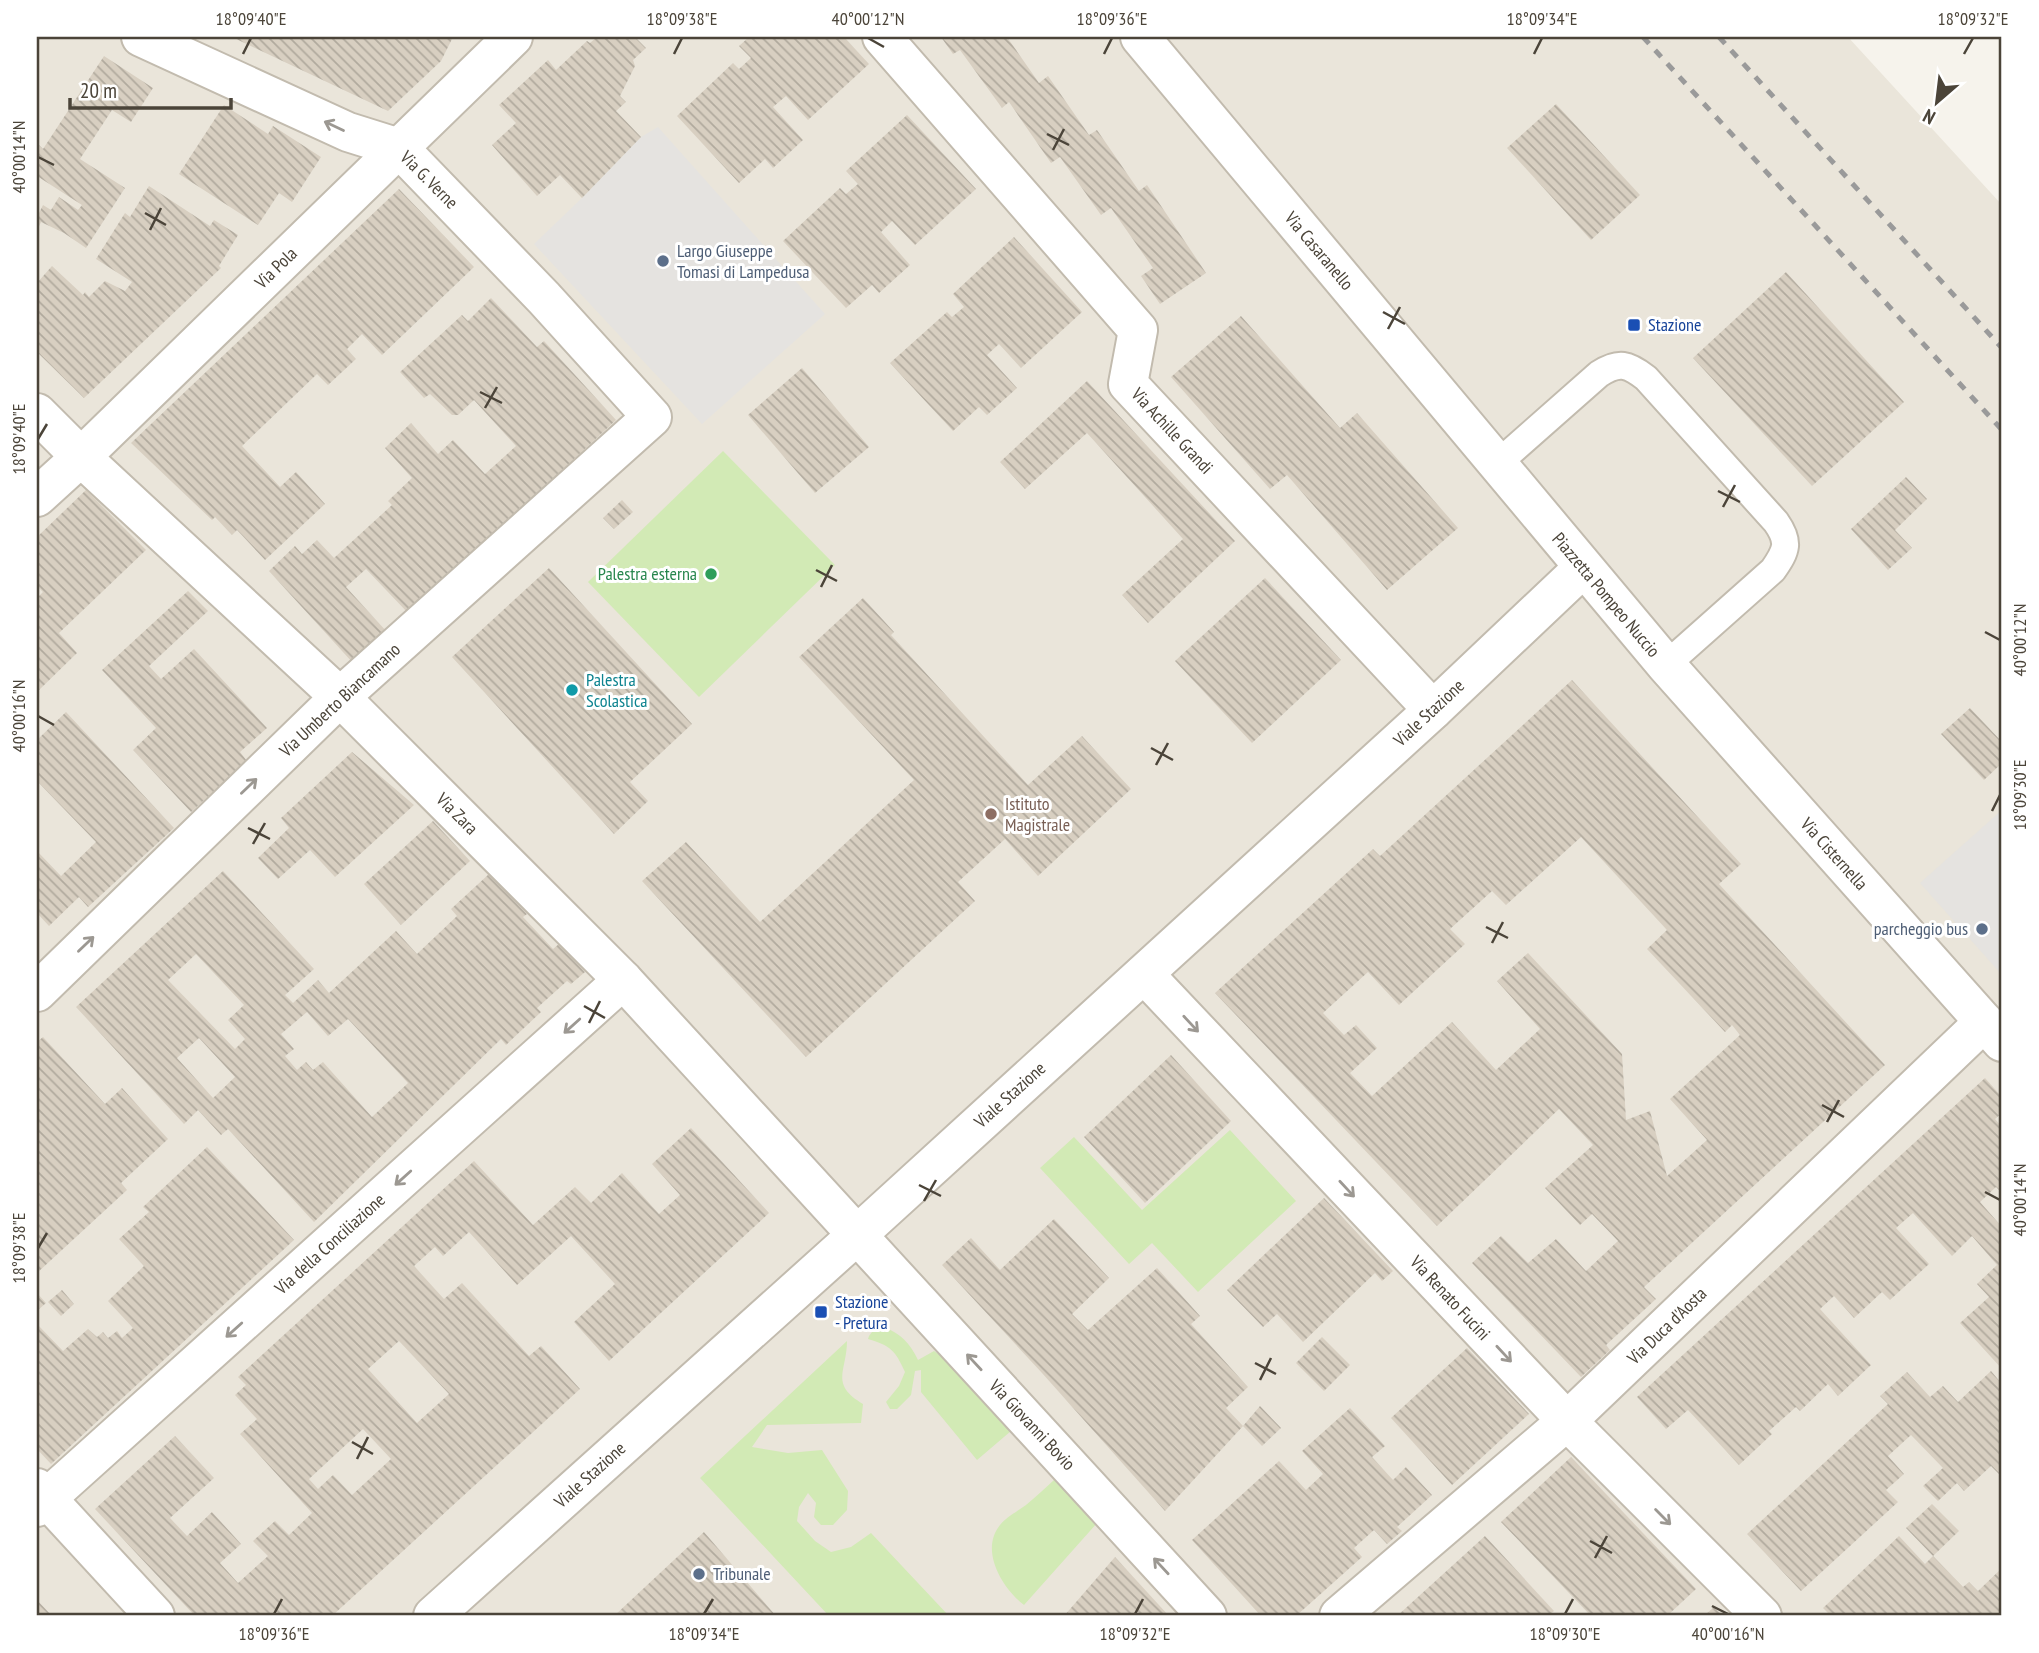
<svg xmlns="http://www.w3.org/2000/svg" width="2039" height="1653" font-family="'PT Sans Narrow',sans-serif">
	<defs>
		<pattern id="building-back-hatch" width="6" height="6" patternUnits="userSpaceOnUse" patternTransform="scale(1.75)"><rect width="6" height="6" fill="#d8cfc1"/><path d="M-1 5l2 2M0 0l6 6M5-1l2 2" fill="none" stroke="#b1aa9e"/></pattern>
	</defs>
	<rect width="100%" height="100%" fill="#f6f3ec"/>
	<polygon fill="#eae5da" points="37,37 1848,37 2002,205 2002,1616 37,1616"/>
	<g fill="#d2eab5">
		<polygon points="723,451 835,565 699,697 588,582"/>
		<polygon points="1230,1130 1296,1201 1198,1292 1152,1243 1129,1264 1040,1168 1074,1137 1142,1210"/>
		<path d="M884 1327C901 1334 910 1343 918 1360L934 1351 947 1360 1011 1431 977 1460 921 1392V1370L915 1371 911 1395 897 1409H890L886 1402 899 1386 905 1372C895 1350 891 1346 868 1339L869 1336 875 1328Z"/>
		<path d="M847 1341C847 1371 829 1384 863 1404L861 1423 767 1425 752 1447 788 1453 822 1450 848 1491 847 1510 833 1525H821L814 1517 816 1503 808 1493 799 1507 797 1521 815 1541 831 1552 851 1547 871 1533 949 1616H829L700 1478Z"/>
		<path d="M1054 1480 1098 1522 1024 1605C1003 1589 979 1551 1000 1525 1006 1517 1018 1511 1026 1505 1036 1497 1045 1488 1054 1480Z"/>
	</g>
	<g fill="#e5e3e0">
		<polygon points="658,127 825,314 702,424 534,244 582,198 641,137"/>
		<polygon points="2002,810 2002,975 1920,883"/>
	</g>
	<g fill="url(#building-back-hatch)" fill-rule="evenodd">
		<polygon points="232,37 453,37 441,61 388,111"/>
		<polygon points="597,37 635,37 646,48 633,60 635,66 620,96 626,102 616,111 641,137 582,198 560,175 537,196 492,145 516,123 499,105 548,60 556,70 587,41 590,43"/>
		<polygon points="749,37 844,37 869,64 808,120 786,96 773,107 803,140 773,168 765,159 739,183 677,116 733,63 739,69 751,58 739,46"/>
		<polygon points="941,37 1007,37 1039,83 1048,76 1089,135 1097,130 1139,191 1147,185 1206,273 1160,304 1141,276 1153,268 1111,208 1101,215 1060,157 1051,163 1009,102 1002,108 960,50 953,54"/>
		<polygon points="104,56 153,88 131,122 112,110 80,159 125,188 86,248 64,233 41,222 37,231 37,217 43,205 51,210 59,197 78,210 82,205 37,176 37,143 43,149"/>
		<polygon points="1556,104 1640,195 1591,240 1507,148"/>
		<polygon points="224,105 268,134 273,126 321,157 292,202 279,193 258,225 179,174"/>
		<polygon points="907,115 976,189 915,245 892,221 881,232 910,265 879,293 872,285 846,308 783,241 840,188 846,194 858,184 846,171"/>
		<polygon points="149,186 210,226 214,220 238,235 219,266 221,268 84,398 37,352 37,283 52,266 83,295 85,292 89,297 105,281 125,291 132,282 96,259 125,213 130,217"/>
		<polygon points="399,189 474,267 382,355 362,334 347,349 356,359 328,385 317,374 242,446 280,487 296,472 325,504 265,560 237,530 232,535 215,517 212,520 131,443"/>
		<polygon points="1014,237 1082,312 1021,368 999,344 987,355 1017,388 987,415 979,407 953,431 890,363 947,312 952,317 964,307 953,294"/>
		<polygon points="1786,272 1904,402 1812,486 1693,358"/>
		<polygon points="491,298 537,347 544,341 616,420 408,613 366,569 346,587 387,632 353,663 269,571 295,546 302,554 317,540 334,558 392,505 388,501 412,478 385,448 411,423 438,454 453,440 485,474 516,446 474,400 458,415 452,415 430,394 424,398 400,372 462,315 468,321"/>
		<polygon points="1241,316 1340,428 1357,413 1458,528 1387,590 1287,475 1270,489 1171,377"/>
		<polygon points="802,368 869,447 815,493 748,415"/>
		<polygon points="1087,381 1235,541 1148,623 1122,595 1183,539 1164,518 1087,433 1025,489 1000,462"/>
		<polygon points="1906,477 1927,499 1895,530 1912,548 1888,570 1851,529"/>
		<polygon points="86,490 146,550 59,633 77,653 37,692 37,598 43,592 37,586 37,537"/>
		<polygon points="622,500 633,512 614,529 603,518"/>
		<polygon points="549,568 692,724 630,782 648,801 614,834 452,657"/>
		<polygon points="1265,578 1341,660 1252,743 1175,661"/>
		<polygon points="188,591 208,611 149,666 161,679 194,649 267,728 240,752 247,761 191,812 133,750 156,728 102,670"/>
		<polygon points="863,598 894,632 891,635 1028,785 1082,736 1131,789 1038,876 1005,839 958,882 975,901 806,1057 642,881 686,842 760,922 914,780 799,657"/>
		<path d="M1572 680 1741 864 1719 884 1885 1065 1644 1287 1656 1299 1606 1345 1610 1350 1581 1377 1472 1263 1501 1236 1528 1263 1556 1239 1586 1271 1618 1241 1592 1214 1580 1225 1545 1188 1593 1145 1559 1109 1437 1226 1215 993 1373 849 1380 856ZM1581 837 1667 930 1647 949 1725 1032 1732 1025 1740 1035 1670 1099 1707 1140 1667 1176 1650 1111 1626 1120 1622 1054 1528 953 1497 981 1540 1029 1496 1070 1452 1022 1372 1096 1350 1073 1377 1048 1356 1025 1344 1035 1323 1013 1368 972 1399 1005 1465 944 1450 929 1492 891 1506 905Z"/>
		<polygon points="1970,708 2002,742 2002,763 1984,780 1941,734"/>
		<polygon points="66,712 174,828 88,907 79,897 49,926 37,913 37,851 61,876 96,842 37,781 37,740"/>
		<polygon points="352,752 414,805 335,877 310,850 278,879 258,858 289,828 281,818"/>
		<polygon points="433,821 470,861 401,925 364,884"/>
		<path d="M223 871 314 969 285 995 293 1003 318 980 329 993 396 931 417 954 457 916 451 909 489 874 527 914 523 917 553 949 559 944 585 972 571 984 567 981 537 1008 541 1012 506 1045 501 1039 314 1222 228 1129 221 1135 198 1110 184 1124 76 1007ZM196 954 244 1005 228 1020 245 1039 235 1049 168 980ZM307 1012 328 1036 348 1019 408 1083 372 1117 323 1062 313 1070 306 1062 297 1070 285 1056 294 1049 281 1034ZM199 1038 235 1077 213 1098 177 1058Z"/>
		<polygon points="43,1037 105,1104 122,1088 168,1139 121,1183 127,1190 37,1273 37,1042"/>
		<polygon points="1171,1055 1231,1121 1145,1203 1084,1137"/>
		<polygon points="1985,1078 2002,1097 2002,1113 1995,1119 2002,1127 2002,1193 1996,1187 1980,1202 2002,1227 2002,1369 1960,1323 1989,1297 1977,1284 1997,1265 1972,1236 1952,1256 1913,1213 1896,1228 1929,1264 1890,1300 1882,1292 1854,1318 1834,1296 1820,1309 1871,1365 1838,1396 1828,1384 1800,1411 1796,1407 1769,1431 1772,1434 1739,1465 1688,1410 1666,1429 1637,1397"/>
		<path d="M691 1128 769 1213 609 1361 574 1322 615 1284 571 1236 517 1285 469 1232 443 1256 435 1247 414 1266 444 1299 462 1283 529 1356 541 1346 580 1389 332 1616H195L95 1509 175 1436 214 1478 170 1518 187 1536 212 1512 241 1544 220 1563 238 1583 268 1556 253 1541 275 1521 289 1535 312 1513 240 1434 257 1419 235 1395 246 1385 238 1377 474 1161 533 1225 575 1187 591 1203 622 1173 659 1214 680 1195 652 1164ZM399 1341 449 1394 417 1423 368 1369ZM363 1429 391 1459 352 1495 333 1475 318 1489 309 1479Z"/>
		<polygon points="207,1147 294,1240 51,1464 37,1449 37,1324 63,1351 88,1329 97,1337 103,1332 108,1338 117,1331 122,1338 133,1328 108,1301 144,1266 119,1239 149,1212 143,1207"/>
		<polygon points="1324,1198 1393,1271 1382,1281 1375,1273 1303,1342 1277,1314 1263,1327 1227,1290"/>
		<polygon points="1054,1219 1109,1278 1072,1314 1088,1330 1157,1268 1200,1316 1191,1324 1248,1387 1226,1408 1243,1426 1260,1406 1281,1428 1262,1446 1243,1426 1165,1511 1042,1373 942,1265 971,1238 1000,1270"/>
		<polygon points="62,1290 74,1304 61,1316 48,1302"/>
		<polygon points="37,1293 46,1303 37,1311"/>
		<polygon points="1322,1337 1350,1365 1324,1391 1296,1363"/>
		<polygon points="1467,1348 1529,1414 1452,1485 1391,1418"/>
		<polygon points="1991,1371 2002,1384 2002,1477 1991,1466 1964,1491 1957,1483 1938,1501 1923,1486 1943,1468 1911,1435 1888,1456 1904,1474 1886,1490 1898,1502 1801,1591 1747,1534 1888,1404 1880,1396 1907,1372 1930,1397 1943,1386 1958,1402"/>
		<polygon points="1350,1408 1385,1446 1372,1457 1393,1480 1406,1467 1432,1495 1397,1527 1402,1531 1387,1544 1374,1530 1354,1548 1362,1557 1296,1616 1261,1616 1192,1540 1279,1461 1306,1490 1323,1474 1302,1451"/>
		<polygon points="1571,1457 1696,1589 1667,1616 1591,1616 1501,1522"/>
		<polygon points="1932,1504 1959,1531 1933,1556 1906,1528"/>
		<polygon points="704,1532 776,1616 614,1616"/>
		<polygon points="1485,1536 1554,1611 1548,1616 1397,1616"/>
		<polygon points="1899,1536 1925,1564 1933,1556 1963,1587 1969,1582 1978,1591 2002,1568 2002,1616 1831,1616 1823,1608"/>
		<polygon points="1115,1557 1169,1616 1064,1616"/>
		<polygon points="37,1600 52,1616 37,1616"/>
		<polygon points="1714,1607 1723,1616 1704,1616"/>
	</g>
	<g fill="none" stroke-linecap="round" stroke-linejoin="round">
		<g stroke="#c2bbae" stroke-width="30">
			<path id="lane" d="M1497 464 1599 374C1619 361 1628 364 1646 378L1776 522C1790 542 1787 550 1773 570L1666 665"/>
		</g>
		<g stroke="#c2bbae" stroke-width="42">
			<g id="street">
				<polyline points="882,37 1138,330 1128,384 1433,710"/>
				<polyline points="1140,37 1666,665 2002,1042"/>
				<polyline points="37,413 81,457 340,697 623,980 1207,1616"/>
				<polyline points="37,497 81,457 513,37"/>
				<polyline points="1144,974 1567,1421 1762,1616"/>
				<polyline points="37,992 340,697 652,417 544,298 399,148 348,132 141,37"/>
				<polyline points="37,1488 155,1616"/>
				<polyline points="37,1507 623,980"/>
				<polyline points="433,1616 857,1235 1433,710 1583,568"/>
				<polyline points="1339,1616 1567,1421 1984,1022"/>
			</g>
		</g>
		<use href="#lane" stroke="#fff" stroke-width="26"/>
		<use href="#street" stroke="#fff" stroke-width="38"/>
		<g stroke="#9a9a9a" stroke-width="5" stroke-dasharray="9 9" stroke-linecap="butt">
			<polyline points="1643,37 2002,430"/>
			<polyline points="1719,37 2002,348"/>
		</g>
	</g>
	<defs><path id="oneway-shaft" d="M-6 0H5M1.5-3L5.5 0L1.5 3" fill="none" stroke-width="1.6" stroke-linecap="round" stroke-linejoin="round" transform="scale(1.75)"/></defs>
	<g stroke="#9c9892">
		<use href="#oneway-shaft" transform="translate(334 126) rotate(-155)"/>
		<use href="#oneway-shaft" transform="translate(249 786) rotate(-44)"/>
		<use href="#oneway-shaft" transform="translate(86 944) rotate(-44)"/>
		<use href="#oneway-shaft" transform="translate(1191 1024) rotate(47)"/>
		<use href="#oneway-shaft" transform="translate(572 1026) rotate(138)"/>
		<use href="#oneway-shaft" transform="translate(403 1178) rotate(138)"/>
		<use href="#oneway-shaft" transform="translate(1347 1189) rotate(47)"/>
		<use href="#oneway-shaft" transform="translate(234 1330) rotate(138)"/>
		<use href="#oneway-shaft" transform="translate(1504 1354) rotate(47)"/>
		<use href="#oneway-shaft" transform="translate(974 1362) rotate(-133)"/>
		<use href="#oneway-shaft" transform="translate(1663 1517) rotate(45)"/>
		<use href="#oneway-shaft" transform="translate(1161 1566) rotate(-133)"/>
	</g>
	<path fill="none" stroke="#4b4439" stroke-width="2.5" d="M868 38 884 47M243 54 251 38M674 54 682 38M1104 54 1112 38M1534 54 1542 38M1964 54 1973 38M1047 134 1069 145M1053 150 1064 129M38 157 54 165M145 213 166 225M150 230 161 208M1383 312 1405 324M1388 329 1400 307M480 392 502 403M485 408 497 387M38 439 47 424M1718 491 1740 502M1723 507 1735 485M816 570 837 581M821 587 832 565M1985 632 2000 640M38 716 54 725M1151 748 1173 760M1156 765 1168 743M1992 811 2000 795M248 828 270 839M253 844 265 823M1486 927 1508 938M1492 943 1503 922M584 1006 605 1018M589 1023 600 1001M1822 1105 1844 1117M1827 1122 1839 1100M919 1185 941 1196M1985 1192 2000 1200M924 1201 936 1180M38 1248 47 1233M1255 1363 1276 1374M1260 1380 1271 1358M352 1442 373 1454M357 1459 368 1437M1590 1541 1612 1553M1595 1558 1607 1536M1712 1606 1728 1614M274 1614 282 1599M704 1614 713 1599M1135 1614 1143 1599M1565 1614 1573 1599"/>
	<g fill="#5c6f8a" stroke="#fff" stroke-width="2.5">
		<circle cx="663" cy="261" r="7"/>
		<circle cx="1982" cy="929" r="7"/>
		<circle cx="699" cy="1574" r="7"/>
	</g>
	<g fill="#1a4fb4" stroke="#fff" stroke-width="2.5">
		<rect x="1627" y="318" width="14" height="14" rx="3.5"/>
		<rect x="814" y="1305" width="14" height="14" rx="3.5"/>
	</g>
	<circle fill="#2e9e5b" stroke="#fff" stroke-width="2.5" cx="711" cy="574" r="7"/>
	<circle fill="#0f9aa8" stroke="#fff" stroke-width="2.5" cx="572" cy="690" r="7"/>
	<circle fill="#8d6e63" stroke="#fff" stroke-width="2.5" cx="991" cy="814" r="7"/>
	<g text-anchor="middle" stroke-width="6" stroke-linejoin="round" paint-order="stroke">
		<g font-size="18" fill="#4b4439" stroke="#fff">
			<text transform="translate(429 180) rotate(45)" y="6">Via G. Verne</text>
			<text transform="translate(1319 251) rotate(50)" y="6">Via Casaranello</text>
			<text transform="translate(276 268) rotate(-44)" y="6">Via Pola</text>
			<text transform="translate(1172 431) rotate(47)" y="6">Via Achille Grandi</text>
			<text transform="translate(1606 595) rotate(50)" y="6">Piazzetta Pompeo Nuccio</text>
			<text transform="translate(340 700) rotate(-43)" y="6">Via Umberto Biancamano</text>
			<text transform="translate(1429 713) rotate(-43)" y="6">Viale Stazione</text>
			<text transform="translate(457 814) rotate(45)" y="6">Via Zara</text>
			<text transform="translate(1834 854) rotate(48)" y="6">Via Cisternella</text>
			<text transform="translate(1010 1095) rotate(-42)" y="6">Viale Stazione</text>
			<text transform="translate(330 1244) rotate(-42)" y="6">Via della Conciliazione</text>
			<text transform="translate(1450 1298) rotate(47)" y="6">Via Renato Fucini</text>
			<text transform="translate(1667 1326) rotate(-44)" y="6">Via Duca d'Aosta</text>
			<text transform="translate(1032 1425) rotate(47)" y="6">Via Giovanni Bovio</text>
			<text transform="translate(590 1475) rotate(-42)" y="6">Viale Stazione</text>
		</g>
		<g font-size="18" fill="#4e5e75" stroke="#fff" text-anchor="start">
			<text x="677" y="257">Largo Giuseppe<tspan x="677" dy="21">Tomasi di Lampedusa</tspan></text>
			<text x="1968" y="935" text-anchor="end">parcheggio bus</text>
			<text x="713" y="1580">Tribunale</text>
		</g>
		<g font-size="18" fill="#164399" stroke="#fff" text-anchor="start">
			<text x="1648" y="331">Stazione</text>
			<text x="835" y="1308">Stazione<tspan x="835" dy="21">- Pretura</tspan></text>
		</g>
		<g font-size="18" fill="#27864d" stroke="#fff" text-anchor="end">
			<text x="697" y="580">Palestra esterna</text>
		</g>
		<g font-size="18" fill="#0d838f" stroke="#fff" text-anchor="start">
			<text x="586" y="686">Palestra<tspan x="586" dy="21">Scolastica</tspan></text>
		</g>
		<g font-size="18" fill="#785e54" stroke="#fff" text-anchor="start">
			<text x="1005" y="810">Istituto<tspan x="1005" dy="21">Magistrale</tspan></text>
		</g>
	</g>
	<rect width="2039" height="1653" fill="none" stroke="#ffffff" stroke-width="77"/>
	<g transform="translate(1937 102) rotate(208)" stroke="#ffffff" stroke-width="5" paint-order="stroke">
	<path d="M0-5L12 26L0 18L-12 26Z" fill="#4b4439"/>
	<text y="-10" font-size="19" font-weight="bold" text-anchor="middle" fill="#4b4439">N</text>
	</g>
	<path d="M70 98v10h161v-10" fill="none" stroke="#4b4439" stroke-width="3.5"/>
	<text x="80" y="98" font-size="21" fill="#4b4439" stroke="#ffffff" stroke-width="5" paint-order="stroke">20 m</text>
	<rect x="38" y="38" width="1962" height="1576" fill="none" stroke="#4b4439" stroke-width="2.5"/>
	<g font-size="18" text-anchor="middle" fill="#4b4439">
		<text x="251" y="25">18°09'40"E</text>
		<text x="682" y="25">18°09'38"E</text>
		<text x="868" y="25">40°00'12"N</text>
		<text x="1112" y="25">18°09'36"E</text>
		<text x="1542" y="25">18°09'34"E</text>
		<text x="1973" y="25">18°09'32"E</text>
		<text transform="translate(19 157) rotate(-90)" y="6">40°00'14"N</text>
		<text transform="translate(19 439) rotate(-90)" y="6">18°09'40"E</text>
		<text transform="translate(2020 640) rotate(-90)" y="6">40°00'12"N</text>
		<text transform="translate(19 716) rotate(-90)" y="6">40°00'16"N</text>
		<text transform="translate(2020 795) rotate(-90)" y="6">18°09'30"E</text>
		<text transform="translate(2020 1200) rotate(-90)" y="6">40°00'14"N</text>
		<text transform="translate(19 1248) rotate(-90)" y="6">18°09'38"E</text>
		<text x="274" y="1640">18°09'36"E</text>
		<text x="704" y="1640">18°09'34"E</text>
		<text x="1135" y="1640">18°09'32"E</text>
		<text x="1565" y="1640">18°09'30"E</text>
		<text x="1728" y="1640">40°00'16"N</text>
	</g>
</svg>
